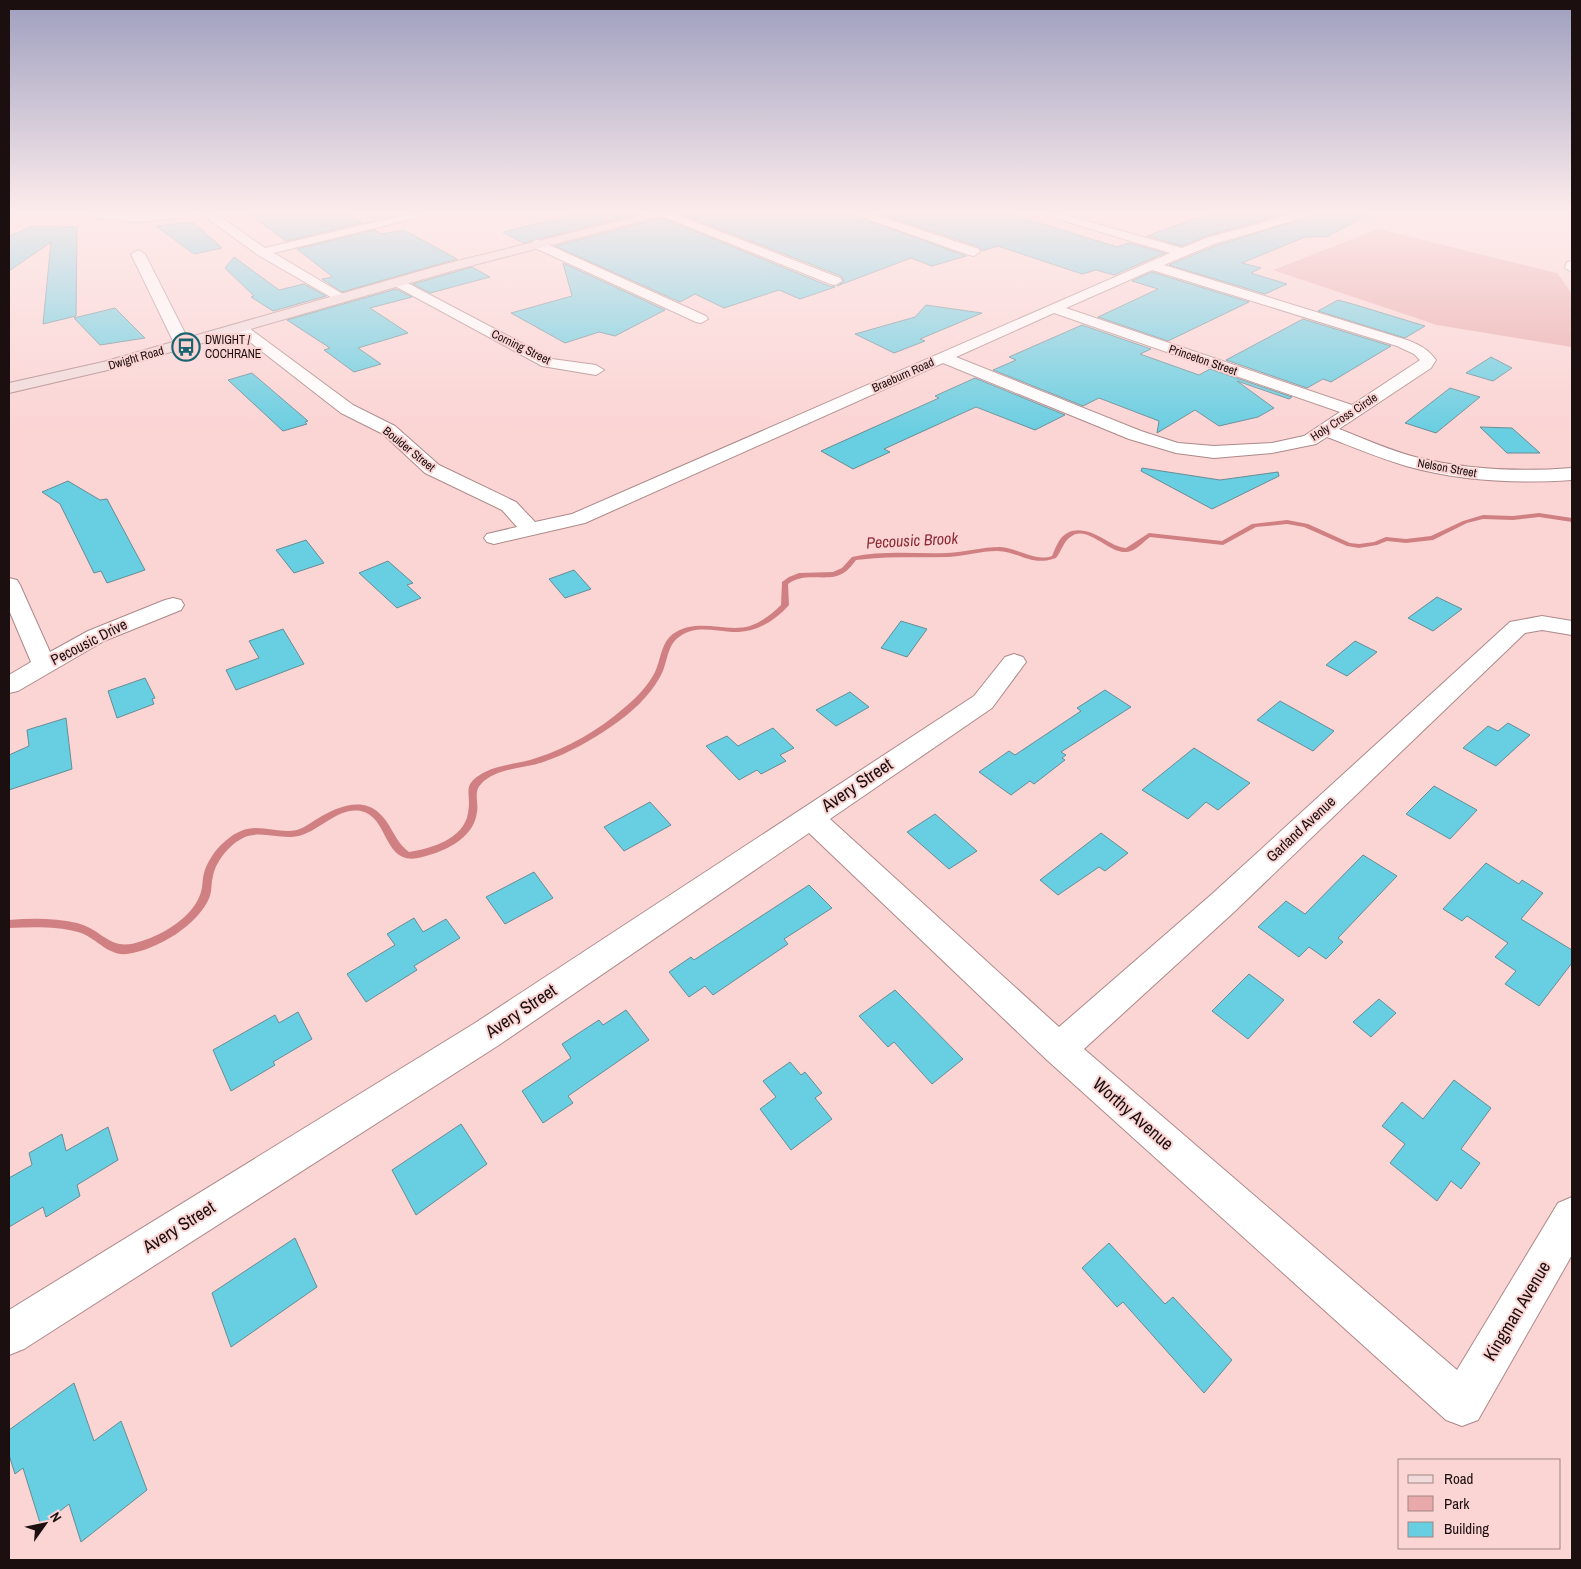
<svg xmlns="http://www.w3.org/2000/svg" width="1581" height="1569" font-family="'Archivo Narrow',sans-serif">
	<rect width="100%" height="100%" fill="#fbd4d4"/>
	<polygon fill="#e9a9aa" points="1378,229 1557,273 1572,294 1572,347 1437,325 1273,270"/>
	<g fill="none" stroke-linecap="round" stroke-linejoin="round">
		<path fill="#d08082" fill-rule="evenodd" d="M1539 513 1572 518V522L1539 517 1513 520 1483 519 1467 523 1433 540 1406 543 1387 541 1377 545 1359 548 1347 546 1304 527 1287 524 1256 527 1223 545 1150 537C1143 542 1136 551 1127 552 1109 554 1088 525 1072 536 1063 541 1062 551 1056 558 1031 567 1021 552 997 551 981 551 964 556 948 557 917 558 887 556 856 560 853 564 849 569 845 572 828 584 807 570 788 584L789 605C774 622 755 633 732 632 714 631 695 625 679 637 666 646 668 664 660 677 649 697 631 713 612 726 592 740 569 753 546 761 526 769 497 767 481 784 473 792 479 803 477 812 474 840 441 853 418 858 383 865 389 817 361 811 339 807 321 829 302 835 284 841 265 831 248 836 232 841 216 860 213 876 211 883 212 889 210 896 199 925 157 950 127 954 107 956 96 937 78 932 56 926 32 927 9 928V920C32 918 55 918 77 923 106 931 109 953 142 941 164 934 192 917 200 895 203 888 202 880 204 873 209 856 224 838 241 831 259 823 278 834 297 830 304 828 310 823 317 819 335 808 361 796 379 813 392 824 394 841 409 852 430 849 464 839 468 813 472 792 460 785 485 772 501 764 519 764 536 758 568 748 599 730 624 708 635 699 647 687 654 674 662 659 660 641 676 632 700 618 726 633 750 626 762 622 773 613 781 605L782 582 789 577 799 573 833 572 842 568 852 557C883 550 915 554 947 553 965 552 982 547 1000 547 1018 548 1034 562 1052 556 1054 551 1056 546 1059 541 1070 524 1089 530 1104 539 1111 543 1117 547 1126 548L1149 533 1222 541 1252 524 1287 520 1308 524 1350 543 1359 544 1374 542 1386 537 1406 539 1431 536 1463 521 1483 515 1513 516Z"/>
	</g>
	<g fill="#68cee1" stroke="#678d95">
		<polygon points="248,213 347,213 362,223 286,241"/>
		<polygon points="583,213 642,213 523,243 503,232"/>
		<polygon points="678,213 848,213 966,256 932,266 911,258 837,286 844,281 841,276"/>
		<polygon points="876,213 1007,213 1117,247 1129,243 1165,253 1114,275 1096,270 1082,274 998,246 982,251 980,247"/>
		<polygon points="1220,213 1289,213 1206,236 1182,246 1147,236 1191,220"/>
		<polygon points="1321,213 1372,213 1326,237 1305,237 1242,263 1261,268 1251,273 1287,284 1265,294 1169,265 1215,246"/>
		<polygon points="662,218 829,286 835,287 800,299 779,290 724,308 695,294 680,302 555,246"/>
		<polygon points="193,222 222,248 194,254 156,226"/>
		<polygon points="33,226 77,227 76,316 43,324 51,242 9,271 9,236"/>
		<polygon points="374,230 381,234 404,230 457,259 342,292 322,279 333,277 297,249"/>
		<polygon points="234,257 279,290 304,284 326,296 273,311 251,297 254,296 225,268"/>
		<polygon points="563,263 665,310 615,336 599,332 565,343 511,313 572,296"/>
		<polygon points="472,267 490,277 430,293 413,284"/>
		<polygon points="1152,272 1249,302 1168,341 1098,317 1158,289 1132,281"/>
		<polygon points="396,289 412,297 370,308 408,333 358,348 381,364 354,372 324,350 330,348 287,320"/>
		<polygon points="1338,300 1356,305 1425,326 1405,338 1318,311"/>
		<polygon points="926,305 982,313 920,339 925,341 894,353 855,334 915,317"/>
		<polygon points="115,308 145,338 100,345 74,318"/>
		<polygon points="1303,319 1391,346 1331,382 1323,379 1307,388 1226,360"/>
		<polygon points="1082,325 1151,349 1140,354 1199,375 1210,369 1292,397 1289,399 1237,381 1274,408 1258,417 1219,426 1195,410 1157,433 1159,421 1099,398 1083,406 993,370 1016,360 1009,357"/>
		<polygon points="1491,357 1512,368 1493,381 1466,373"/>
		<polygon points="252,373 308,421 305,422 307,424 283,431 228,380"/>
		<polygon points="975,378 1065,415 1035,430 976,407 884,449 890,452 853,469 821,451 939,398 935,396"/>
		<polygon points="1450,388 1480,397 1436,433 1405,423"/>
		<polygon points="1480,427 1512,428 1540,453 1507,453"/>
		<polygon points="1142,468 1220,480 1278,472 1279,476 1212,509 1141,471"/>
		<polygon points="68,481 100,500 107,499 145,570 107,583 101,571 94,573 60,504 42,492"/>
		<polygon points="306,540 324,563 294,573 276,550"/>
		<polygon points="388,561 413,583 407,585 421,598 397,608 359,573"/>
		<polygon points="574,570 591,589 565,598 549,579"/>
		<polygon points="1437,597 1462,609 1433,631 1408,618"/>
		<polygon points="901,621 927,629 907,657 881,648"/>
		<polygon points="283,629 304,664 236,690 226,670 259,658 249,641"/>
		<polygon points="1355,641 1377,652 1347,676 1326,665"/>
		<polygon points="145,678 155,698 152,699 154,704 117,718 108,691"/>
		<polygon points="1105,690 1131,707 1061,752 1066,755 1062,758 1065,760 1034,784 1030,781 1011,795 979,772 1009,751 1015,755 1081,711 1077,708"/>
		<polygon points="850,692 869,707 836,726 816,710"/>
		<polygon points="1280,701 1334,731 1313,751 1257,720"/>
		<polygon points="66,718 72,769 9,790 9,755 29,746 27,730"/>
		<polygon points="1508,723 1530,735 1496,766 1463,748 1488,726 1498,731"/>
		<polygon points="773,728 794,748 780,755 786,761 761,774 757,770 739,780 706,746 727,736 738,746"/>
		<polygon points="1194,748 1250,783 1218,810 1206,802 1188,819 1142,790"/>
		<polygon points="1434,786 1477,810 1450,839 1406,814"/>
		<polygon points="650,802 671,825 624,851 604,827"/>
		<polygon points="935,814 977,851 949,869 907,832"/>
		<polygon points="1101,833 1128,853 1105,871 1099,867 1058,895 1040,880"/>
		<polygon points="1363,855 1397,876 1338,938 1343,942 1326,959 1309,947 1299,957 1258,927 1286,901 1305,914"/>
		<polygon points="1486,863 1519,884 1522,880 1543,893 1521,919 1572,950 1572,963 1539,1006 1505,984 1516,971 1495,957 1508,943 1467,916 1462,921 1443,909"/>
		<polygon points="534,872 553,898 505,924 486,897"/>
		<polygon points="809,885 832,908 784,939 788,944 713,995 705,986 689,997 669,972 691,957 694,960"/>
		<polygon points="414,918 423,932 446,919 460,938 414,966 417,970 366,1002 347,974 395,945 387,934"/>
		<polygon points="1249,974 1284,1000 1248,1039 1212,1011"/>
		<polygon points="895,990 963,1059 932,1084 894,1042 888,1047 859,1016"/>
		<polygon points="1379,999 1396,1013 1371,1037 1353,1022"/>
		<polygon points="626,1010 649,1040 568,1096 573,1103 543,1123 522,1091 571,1058 562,1044 599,1020 603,1025"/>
		<polygon points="298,1012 312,1039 273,1062 275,1065 231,1091 213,1050 275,1015 279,1023"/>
		<polygon points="790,1062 801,1075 805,1072 822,1093 815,1098 832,1119 791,1150 760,1109 776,1097 763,1081"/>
		<polygon points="1454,1080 1491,1108 1461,1149 1480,1163 1461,1189 1451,1181 1437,1201 1390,1163 1405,1144 1382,1126 1402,1102 1423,1119"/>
		<polygon points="461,1124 487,1164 416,1215 392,1170"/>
		<polygon points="108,1127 118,1160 77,1185 80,1196 46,1217 43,1207 9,1227 9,1178 32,1165 29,1153 62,1134 66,1151"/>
		<polygon points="295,1238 317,1287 231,1347 212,1293"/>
		<polygon points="1109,1243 1165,1304 1173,1297 1232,1360 1204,1393 1123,1302 1117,1307 1082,1268"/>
		<polygon points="74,1383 94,1441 121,1421 147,1490 81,1542 69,1504 41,1526 23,1468 15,1474 9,1455 9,1430"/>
	</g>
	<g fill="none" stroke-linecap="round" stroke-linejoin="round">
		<g stroke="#ad8989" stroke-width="2">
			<g id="street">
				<polygon points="88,213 195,213 189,217 136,222 94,217"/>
				<polygon points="200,213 215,213 265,248 413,213 436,213 274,253 346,296 348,299 341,303 258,255"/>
				<polygon points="672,213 840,278 842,281 835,285 830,284 657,214"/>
				<polygon points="850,213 869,213 979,249 980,252 974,256 969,255"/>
				<path d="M1038 213H1058L1182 248 1206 238 1298 213H1319L1214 244 1164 265 1407 340C1420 345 1428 349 1436 360L1431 368 1339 429C1365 439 1391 451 1419 458 1469 470 1521 472 1572 468V480C1517 484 1460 481 1406 466 1379 458 1353 447 1327 437L1316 444 1272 453 1214 458 1176 453 1129 439 943 363 585 523 494 544 487 542 484 538 487 534 517 527 502 510 425 473 383 434 341 413 232 328 235 325H245L353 405 395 426 439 465 516 502 535 522 572 514 1170 253ZM1152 270 1397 346 1414 354 1420 360 1352 405 1066 308ZM1054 313 1340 412 1304 436 1272 443 1214 446 1178 443 1141 431 956 357Z"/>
				<polygon points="538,240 706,316 708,319 701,323 696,322 533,247 532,244 533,241"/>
				<polygon points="138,250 145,254 191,345 188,348 178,348 175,345 131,254"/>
				<polygon points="1572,261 1572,272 1565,268 1567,262"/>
				<polygon points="398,278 552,359 596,365 604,370 596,375 542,366 393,285 391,282"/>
				<polygon points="9,578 17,580 20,585 50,652 88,631 165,600 173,598 181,600 184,605 181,610 104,641 18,691 9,693 9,675 31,662 9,610"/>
				<polygon points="1542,616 1572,621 1572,635 1542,630 1525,633 1234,912 1084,1049 1457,1370 1558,1203 1572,1197 1572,1255 1478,1420 1462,1426 1446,1420 1047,1060 809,833 499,1045 24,1349 9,1355 9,1310 475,1023 974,696 1005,657 1014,654 1023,657 1026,662 992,708 830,819 1059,1027 1212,894 1510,622"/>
			</g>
		</g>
		<g stroke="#ad8989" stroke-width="2">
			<polygon id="secondary" points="651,213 673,213 455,270 112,369 9,393 9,383 103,362 445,264"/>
		</g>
		<use href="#street" fill="#fff" fill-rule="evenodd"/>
		<use href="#secondary" fill="#f1dada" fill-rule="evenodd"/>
	</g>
	<linearGradient id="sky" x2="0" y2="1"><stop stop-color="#9e9fbf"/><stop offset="0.49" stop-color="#fdecec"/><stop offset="1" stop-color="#fdecec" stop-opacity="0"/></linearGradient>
	<rect width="1581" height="433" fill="url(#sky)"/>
	<defs>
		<g id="bus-ring" transform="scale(1.4375)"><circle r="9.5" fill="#fbd4d4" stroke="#1a6471" stroke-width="1.5"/><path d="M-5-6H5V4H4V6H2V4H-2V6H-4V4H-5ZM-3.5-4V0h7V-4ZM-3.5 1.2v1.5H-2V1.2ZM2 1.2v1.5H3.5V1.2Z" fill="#1a6471"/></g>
	</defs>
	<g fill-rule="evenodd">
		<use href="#bus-ring" x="186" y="347"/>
	</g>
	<g text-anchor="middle" stroke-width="4" stroke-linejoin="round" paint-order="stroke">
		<g font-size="12" fill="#1b0f0f" stroke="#fbd4d4" text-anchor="start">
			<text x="205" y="344">DWIGHT /<tspan x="205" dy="14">COCHRANE</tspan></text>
		</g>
		<g font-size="12" fill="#1b0f0f" stroke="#fbd4d4">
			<text transform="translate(521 347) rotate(26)" y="4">Corning Street</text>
			<text transform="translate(136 358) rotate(-16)" y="4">Dwight Road</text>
			<text transform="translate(1203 360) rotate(19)" y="4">Princeton Street</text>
			<text transform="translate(903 375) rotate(-24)" y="4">Braeburn Road</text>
			<text transform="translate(1344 417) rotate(-33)" y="4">Holy Cross Circle</text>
			<text transform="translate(409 449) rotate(39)" y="4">Boulder Street</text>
			<text transform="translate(1447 468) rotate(10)" y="4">Nelson Street</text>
		</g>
		<g font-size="15" fill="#1b0f0f" stroke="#fbd4d4">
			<text transform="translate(89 642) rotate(-27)" y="5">Pecousic Drive</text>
			<text transform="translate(1301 829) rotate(-43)" y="5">Garland Avenue</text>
		</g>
		<g font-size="16" font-style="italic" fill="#8b2c36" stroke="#fbd4d4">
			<text transform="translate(912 540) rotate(-3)" y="6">Pecousic Brook</text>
		</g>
		<g font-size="18" fill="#1b0f0f" stroke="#fbd4d4">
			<text transform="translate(857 785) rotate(-34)" y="6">Avery Street</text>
			<text transform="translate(521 1011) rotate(-34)" y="6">Avery Street</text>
			<text transform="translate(1133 1114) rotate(41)" y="6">Worthy Avenue</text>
			<text transform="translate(179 1227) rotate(-32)" y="6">Avery Street</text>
			<text transform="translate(1517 1311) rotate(-59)" y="6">Kingman Avenue</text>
		</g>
	</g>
	<rect width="1581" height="1569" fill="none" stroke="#1b0f0f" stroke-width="20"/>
	<rect x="1398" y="1459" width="162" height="90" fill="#fbd4d4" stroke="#a18585"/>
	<rect x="1408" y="1475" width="25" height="8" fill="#f1dada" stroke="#a18585"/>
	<text x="1444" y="1484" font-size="15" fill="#1b0f0f">Road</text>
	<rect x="1408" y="1496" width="25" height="15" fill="#e9a9aa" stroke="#a18585"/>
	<text x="1444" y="1509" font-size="15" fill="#1b0f0f">Park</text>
	<rect x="1408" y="1522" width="25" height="15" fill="#68cee1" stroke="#a18585"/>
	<text x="1444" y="1534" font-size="15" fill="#1b0f0f">Building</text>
	<g transform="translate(45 1524) rotate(57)" stroke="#fbd4d4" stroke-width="4" paint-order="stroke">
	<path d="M0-4L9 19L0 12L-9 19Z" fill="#1b0f0f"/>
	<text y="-8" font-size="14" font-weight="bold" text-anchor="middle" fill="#1b0f0f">N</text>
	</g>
</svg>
